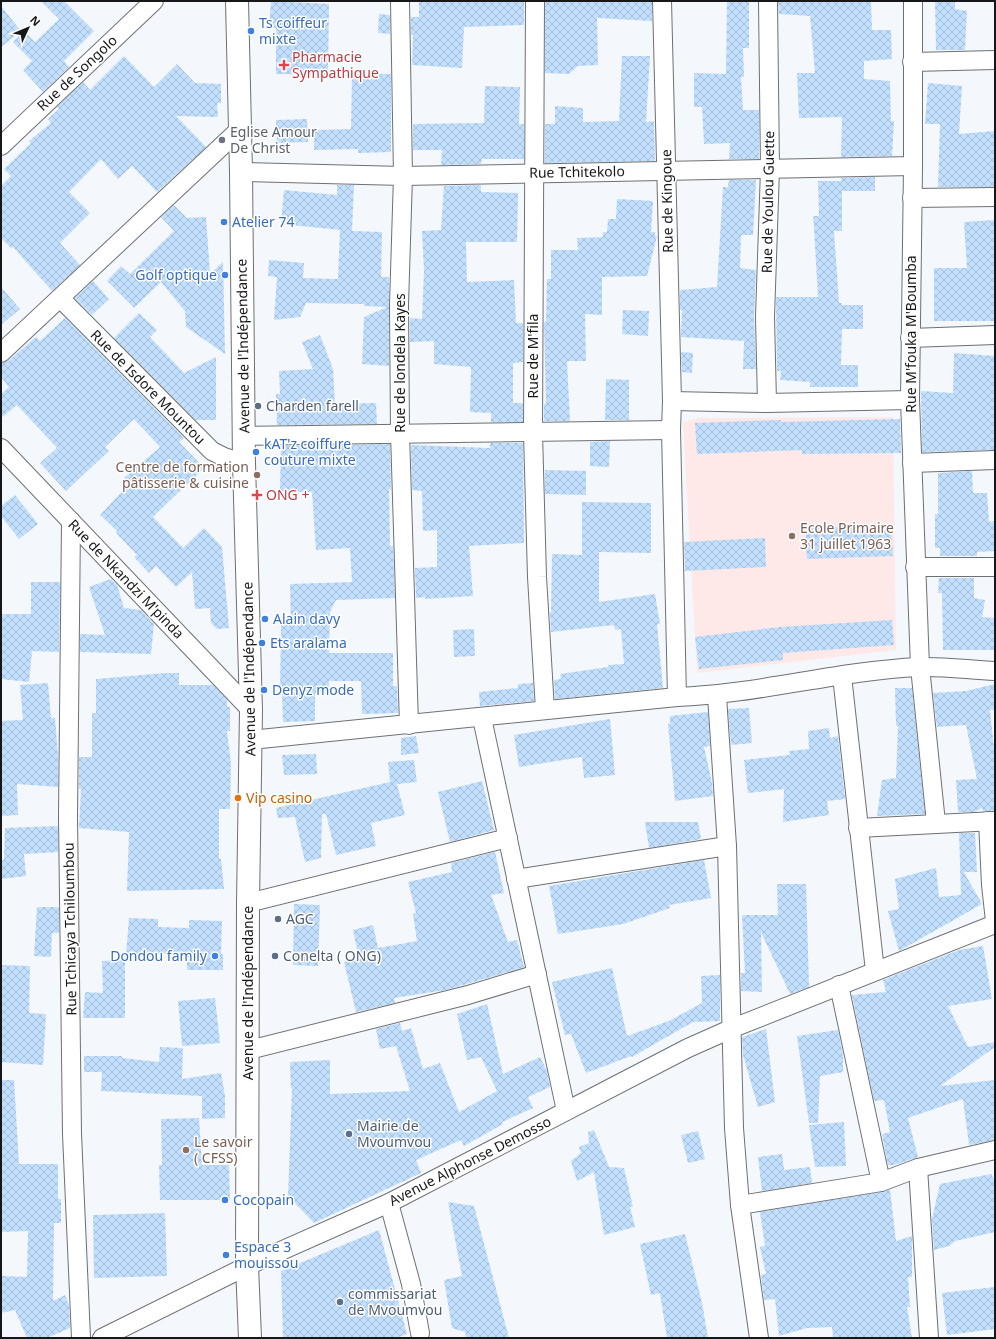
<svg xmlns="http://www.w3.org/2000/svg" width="996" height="1339" font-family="'Noto Sans',sans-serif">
	<defs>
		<pattern id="building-cross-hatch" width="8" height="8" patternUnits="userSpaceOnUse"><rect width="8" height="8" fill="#c2dffe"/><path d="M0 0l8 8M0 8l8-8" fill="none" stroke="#a6bfd9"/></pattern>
	</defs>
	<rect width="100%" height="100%" fill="#f4f8fc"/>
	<polygon fill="#fee8e8" points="893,417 896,650 697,673 683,422 699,418"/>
	<g fill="url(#building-cross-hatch)">
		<polygon points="41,1 64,1 94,31 64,61 69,67 43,92 23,70 32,61 13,42 24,31 35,42 59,19"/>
		<polygon points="271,1 329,4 328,75 276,74 276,28 269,28"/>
		<polygon points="419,1 524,1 524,25 464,27 462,68 412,65 413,35 411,35 411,17 419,17"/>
		<polygon points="545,1 652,1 652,21 597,18 598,65 578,66 569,74 545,73"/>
		<polygon points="727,1 749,1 749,48 743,48 744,77 741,77 743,110 759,110 759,159 729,159 730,143 704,144 702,107 694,107 694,73 726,74"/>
		<polygon points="778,1 871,1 872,30 891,30 892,59 864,61 864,79 890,81 891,121 894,121 892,156 841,157 842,117 799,118 797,73 815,73 810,16 779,14"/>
		<polygon points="935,1 955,1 955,9 967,11 965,50 936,50"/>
		<polygon points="1,6 21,31 1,47"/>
		<polygon points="379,14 390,15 390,34 378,33"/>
		<polygon points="124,56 154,87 177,64 195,83 221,84 221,103 217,103 218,117 176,116 206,147 157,192 132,166 118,179 101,159 69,192 90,213 60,243 80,265 52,291 13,247 11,248 1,238 1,186 11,176 4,169 31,143 29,141 51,123 48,119 59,109 57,107 83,82 90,90"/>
		<polygon points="622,56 650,56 646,122 654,121 655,161 545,163 545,124 555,124 555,106 583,108 583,122 619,121"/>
		<polygon points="352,74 391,74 391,152 358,153 358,149 314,150 314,130 351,129"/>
		<polygon points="928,83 962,86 959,134 995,131 995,187 938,187 940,124 925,124"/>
		<polygon points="485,86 520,87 519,124 524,124 524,159 482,159 481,164 441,165 442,150 413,150 413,124 484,123"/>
		<polygon points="307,119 308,142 277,143 276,120"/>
		<polygon points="875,177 875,191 842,191 842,231 834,231 839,303 842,303 842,305 863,305 863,329 842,329 841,365 858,365 858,387 810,387 810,382 780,380 781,371 777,371 776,297 818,297 814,228 813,216 819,216 818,181 841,181 841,178"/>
		<polygon points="729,180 756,180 753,235 741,235 740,268 756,270 754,317 756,369 743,369 744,341 681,337 682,310 680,310 680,290 717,287 723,187 728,187"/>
		<polygon points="337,185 354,185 352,231 382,232 381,277 389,277 389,366 362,364 364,317 387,307 364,306 364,304 306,303 300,317 274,320 277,277 268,276 269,260 304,263 303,278 338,279 340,230 351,231 281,224 284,190 337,195"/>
		<polygon points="481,185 481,192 518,193 517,242 466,242 467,282 514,280 516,323 523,323 523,362 513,363 513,403 523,403 523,422 491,422 491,413 470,412 471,367 434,364 434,341 410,342 410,318 422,319 424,271 422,231 441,230 444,186"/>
		<polygon points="617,199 653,201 651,232 655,232 655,236 657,236 647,276 602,277 602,315 585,314 586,361 567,361 570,421 544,421 544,404 546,404 544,322 546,322 547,279 551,279 551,250 578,250 577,238 603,237 603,232 607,232 608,219 616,219"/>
		<polygon points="174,205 187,218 206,217 210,274 223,262 225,354 186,327 185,311 161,282 134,308 107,281 121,266 130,274 174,231 161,217"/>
		<polygon points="995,220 995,321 934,321 934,268 967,268 964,222"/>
		<polygon points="93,281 109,299 92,315 75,298"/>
		<polygon points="1,287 20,309 1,325"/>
		<polygon points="623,310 649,311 648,336 622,334"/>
		<polygon points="139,313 157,330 150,337 184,373 216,357 216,420 196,420 114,338"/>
		<polygon points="65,318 184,438 179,442 204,468 153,517 183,548 204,528 222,547 229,628 217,629 211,623 210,608 195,609 192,572 176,587 156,566 149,573 134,557 137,555 116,533 117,531 100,515 129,484 124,478 160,447 134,419 105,447 109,451 66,491 40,463 57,448 17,405 1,418 1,394 9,387 1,377 1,363 8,361 36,337 40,341"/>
		<polygon points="320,335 333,369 335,404 376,403 377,424 277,425 276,394 280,394 279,371 313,369 302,342"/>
		<polygon points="681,352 693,353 692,373 682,372"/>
		<polygon points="954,353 995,356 995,450 922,452 921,391 953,393"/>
		<polygon points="606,379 629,380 629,420 605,420"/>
		<polygon points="900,419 901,453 802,454 802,450 697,454 695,423 781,420 781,422"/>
		<polygon points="610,441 609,467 590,466 590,442"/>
		<polygon points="490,443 523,443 524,543 469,546 473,596 425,599 425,597 416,598 415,568 437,567 437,530 423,531 422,491 412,490 411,445 490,448"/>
		<polygon points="390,444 391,490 389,489 390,546 393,546 395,598 336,600 330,612 329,653 393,653 393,686 397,686 398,713 362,714 361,681 329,681 329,693 315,693 315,721 283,722 282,693 280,693 281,624 291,624 290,584 352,582 350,548 316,550 312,492 280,491 281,446"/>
		<polygon points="545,470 586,471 586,495 545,494"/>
		<polygon points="972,471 973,493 987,493 989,522 995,521 995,551 977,552 977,556 940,556 940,548 935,548 935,514 938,514 938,473"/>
		<polygon points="15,495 38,524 19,539 1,516 1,506"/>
		<polygon points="582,502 651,503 651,553 599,552 599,602 655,594 660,624 657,624 663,688 555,699 554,680 561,679 560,674 608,667 608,665 624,664 621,629 615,630 614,625 551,632 550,612 551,612 552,554 582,555"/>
		<polygon points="891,525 893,556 807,559 805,528"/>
		<polygon points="765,538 766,567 685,571 684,542"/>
		<polygon points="939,578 974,578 974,598 985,600 982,617 995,618 995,650 943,650 942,593 938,593"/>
		<polygon points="111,579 117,585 124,608 141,610 154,624 151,654 80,652 80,634 105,635 89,587"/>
		<polygon points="31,582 60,582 59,652 32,651 29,682 1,679 2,649 1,649 1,614 31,614"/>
		<polygon points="892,620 894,645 783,653 783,660 699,669 695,637 780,627"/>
		<polygon points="474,629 475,656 454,657 453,630"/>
		<polygon points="165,673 179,673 179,685 213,685 227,700 227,707 230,707 230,731 227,731 231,764 230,809 219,809 219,859 221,859 224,889 127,891 129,832 79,828 81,789 79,789 79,757 92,757 92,713 96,713 96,679"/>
		<polygon points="48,683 51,718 55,718 58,756 58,787 17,784 18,815 1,816 1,721 23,720 20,685"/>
		<polygon points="533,683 534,701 480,706 479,692 518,688 518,684"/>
		<polygon points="995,684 995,710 990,710 995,758 994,811 983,811 982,808 974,812 958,812 956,780 977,779 966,725 937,727 933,693 966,691"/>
		<polygon points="895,688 912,688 925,814 877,816 882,780 896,778 898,726 896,726"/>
		<polygon points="749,708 752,743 731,745 728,709"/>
		<polygon points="708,712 710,746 704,747 712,783 713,796 675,801 668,724 670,724 670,716"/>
		<polygon points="610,719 615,775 584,778 582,757 519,767 514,735"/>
		<polygon points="829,728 830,738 838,736 845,799 827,801 829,815 783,822 784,789 748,793 744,760 790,755 789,751 809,749 808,731"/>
		<polygon points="416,736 419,753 401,755 401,738"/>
		<polygon points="316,754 317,774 284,775 282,755"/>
		<polygon points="414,760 417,782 397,784 405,815 371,823 376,846 336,855 326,814 322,814 321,858 305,862 295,817 278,818 276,808 390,782 388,762"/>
		<polygon points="482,781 494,830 450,842 438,792"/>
		<polygon points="645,822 698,822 701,839 649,848"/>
		<polygon points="58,826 58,852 24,854 26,876 1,879 1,860 4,860 5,828"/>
		<polygon points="959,833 975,833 977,872 964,872 982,904 899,951 888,911 899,909 895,879 936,868 939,897 961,895"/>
		<polygon points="495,852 504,893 491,895 508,942 517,940 524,967 446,990 394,998 395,1003 356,1012 344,962 359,958 353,930 373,925 378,948 417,941 413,914 416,913 408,882 452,872 451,863"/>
		<polygon points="704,860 711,898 669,905 670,908 623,924 558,934 549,886"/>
		<polygon points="777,884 806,884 809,987 790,994 761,932 762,992 741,991 741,973 745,973 742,915 778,915"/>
		<polygon points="294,904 320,905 318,966 293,965"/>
		<polygon points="37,907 59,907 59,933 52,933 51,957 34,956"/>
		<polygon points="129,918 158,919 158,927 189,928 189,920 222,921 221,954 223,954 223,970 187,970 187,953 126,955"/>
		<polygon points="983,946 992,999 948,1006 968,1047 995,1042 995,1047 940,1086 995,1080 995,1140 969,1145 963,1099 908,1118 918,1157 895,1165 888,1165 882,1134 890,1132 884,1100 874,1101 852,995 886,992 883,980 959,950"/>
		<polygon points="125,960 125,1018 83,1018 85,992 103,993 102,961"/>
		<polygon points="1,965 30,966 29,1013 46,1014 43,1065 1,1062"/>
		<polygon points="612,968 627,1036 669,1021 702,1003 701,976 720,975 720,1021 693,1022 632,1057 631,1056 586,1073 571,1034 565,1035 552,982"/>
		<polygon points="215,998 220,1043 182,1046 178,1001"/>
		<polygon points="487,1004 503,1074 540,1057 547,1071 550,1087 528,1097 533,1108 502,1122 503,1124 464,1146 461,1140 416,1160 421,1173 314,1223 288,1196 292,1089 291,1089 290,1062 330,1060 330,1094 410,1091 396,1046 380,1049 376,1029 400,1023 402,1031 411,1028 423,1069 440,1063 459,1112 497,1091 481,1057 467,1060 457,1014"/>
		<polygon points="766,1029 775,1102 758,1107 743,1055 742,1037"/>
		<polygon points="838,1030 843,1055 843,1072 820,1076 818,1123 809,1123 797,1036"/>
		<polygon points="160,1047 183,1048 182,1079 221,1073 225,1096 225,1118 202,1119 202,1096 101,1091 102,1072 84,1072 84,1056 122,1056 122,1058 159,1062"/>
		<polygon points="1,1080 14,1080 19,1164 58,1164 58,1199 61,1199 61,1223 54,1223 53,1301 65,1295 69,1305 70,1328 47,1338 27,1338 15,1310 1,1313 1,1276 27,1277 28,1231 1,1232"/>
		<polygon points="199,1118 202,1165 229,1165 230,1200 160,1200 159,1165 162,1165 161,1119"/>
		<polygon points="844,1122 846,1166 815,1167 809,1125"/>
		<polygon points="594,1130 609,1167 624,1168 633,1207 630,1207 635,1227 604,1235 594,1172 577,1181 571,1161 581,1153 579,1147 589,1143 588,1132"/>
		<polygon points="698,1131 705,1159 688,1163 681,1135"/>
		<polygon points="782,1154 784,1170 810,1167 812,1183 762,1191 758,1157"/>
		<polygon points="991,1174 995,1181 995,1232 955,1241 949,1246 934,1250 932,1219 940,1184"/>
		<polygon points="890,1190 896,1241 912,1236 912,1277 908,1277 910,1307 907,1307 912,1338 833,1338 832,1327 807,1328 779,1336 775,1299 764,1300 761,1275 766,1274 760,1247 765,1246 760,1212"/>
		<polygon points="448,1202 474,1206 509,1338 466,1338 465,1332 452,1328 444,1280 462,1276"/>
		<polygon points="165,1213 167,1276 94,1278 93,1215"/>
		<polygon points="379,1230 407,1334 396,1338 283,1338 281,1271"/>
		<polygon points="685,1234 702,1303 708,1338 667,1338 660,1293 651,1295 640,1244"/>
		<polygon points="995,1287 995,1329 947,1335 942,1293"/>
	</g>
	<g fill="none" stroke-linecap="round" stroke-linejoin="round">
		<g stroke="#6d7073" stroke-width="20">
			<g id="street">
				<polyline points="400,1 403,176 399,305 400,433 409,725"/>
				<polyline points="535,1 533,433 537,577 545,710"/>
				<polyline points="662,1 672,401 671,430 677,697"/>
				<polyline points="913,1 913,166 910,400 920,667 936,823"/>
				<polyline points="912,62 995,60"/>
				<polyline points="1,146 154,1"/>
				<polyline points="241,172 403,176 913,166"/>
				<polyline points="912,198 995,197"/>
				<polyline points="60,298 212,451 224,457 244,463"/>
				<polyline points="910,338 995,335"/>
				<polyline points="1,353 240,129"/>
				<polyline points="672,401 767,403 910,400"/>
				<polyline points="767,403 765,317 770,169 768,1"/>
				<polyline points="244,436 671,430"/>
				<polyline points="1,448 251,710"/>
				<polyline points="912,463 995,460"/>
				<polyline points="71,521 68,817 72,1134 81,1338"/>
				<polyline points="915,567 995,567"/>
				<polyline points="842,676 875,971"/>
				<polyline points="717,696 727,846 734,1128 740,1205 759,1338"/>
				<polyline points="482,718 566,1111"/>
				<path d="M250 740 677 697C758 694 837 671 919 667 944 666 970 670 995 671"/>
				<polyline points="988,821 991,885 995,921"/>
				<polyline points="858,828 995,821"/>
				<polyline points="516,879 727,846"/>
				<polyline points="248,903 508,838"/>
				<polyline points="839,985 881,1182"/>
				<polyline points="249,1050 468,995 537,974"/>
				<polyline points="918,1168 929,1338"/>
				<polyline points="389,1203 411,1284 420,1333"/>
				<polyline points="740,1205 881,1182 918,1168 995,1150"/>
				<polyline points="102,1338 247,1266 389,1203 688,1048 733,1028 995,924"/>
			</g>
		</g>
		<g stroke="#6d7073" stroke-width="24">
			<polyline id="secondary" points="237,1 241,172 244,463 251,710 248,903 247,1266 250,1338"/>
		</g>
		<use href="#street" stroke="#fff" stroke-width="18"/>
		<use href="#secondary" stroke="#fff" stroke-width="22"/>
	</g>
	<g fill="#3f7fe0" stroke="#fff" stroke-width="1.5">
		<circle cx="251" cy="31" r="4"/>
		<circle cx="224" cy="222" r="4"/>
		<circle cx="225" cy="275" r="4"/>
		<circle cx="256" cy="452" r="4"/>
		<circle cx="265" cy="619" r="4"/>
		<circle cx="262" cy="643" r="4"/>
		<circle cx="264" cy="690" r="4"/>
		<circle cx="215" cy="956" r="4"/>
		<circle cx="225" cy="1200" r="4"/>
		<circle cx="226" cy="1255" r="4"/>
	</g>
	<g fill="#e0444e" stroke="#fff" stroke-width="1.5">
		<path d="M282 59h4v4h4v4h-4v4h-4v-4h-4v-4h4z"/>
		<path d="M255 489h4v4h4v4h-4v4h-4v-4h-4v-4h4z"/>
	</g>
	<circle fill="#6b7280" stroke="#fff" stroke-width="1.5" cx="222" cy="140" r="4"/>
	<g fill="#5c6f8a" stroke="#fff" stroke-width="1.5">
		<circle cx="258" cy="406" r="4"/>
		<circle cx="278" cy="919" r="4"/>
		<circle cx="275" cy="956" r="4"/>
		<circle cx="349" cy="1134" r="4"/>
		<circle cx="340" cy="1302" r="4"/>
	</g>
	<g fill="#8d6e63" stroke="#fff" stroke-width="1.5">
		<circle cx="257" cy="475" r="4"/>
		<circle cx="792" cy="536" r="4"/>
		<circle cx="186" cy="1150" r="4"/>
	</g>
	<circle fill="#e8710a" stroke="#fff" stroke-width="1.5" cx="238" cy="798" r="4"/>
	<g text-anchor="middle" stroke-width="3" stroke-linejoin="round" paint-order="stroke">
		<g font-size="14" fill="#366cbe" stroke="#fff" text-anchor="start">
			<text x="259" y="28">Ts coiffeur<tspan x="259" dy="16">mixte</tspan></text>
			<text x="232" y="227">Atelier 74</text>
			<text x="217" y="280" text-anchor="end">Golf optique</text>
			<text x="264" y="449">kAT'z coiffure<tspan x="264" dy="16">couture mixte</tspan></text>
			<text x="273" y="624">Alain davy</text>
			<text x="270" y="648">Ets aralama</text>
			<text x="272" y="695">Denyz mode</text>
			<text x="207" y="961" text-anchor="end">Dondou family</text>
			<text x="233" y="1205">Cocopain</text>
			<text x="234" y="1252">Espace 3<tspan x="234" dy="16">mouissou</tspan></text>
		</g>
		<g font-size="14" fill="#be3a42" stroke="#fff" text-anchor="start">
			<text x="292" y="62">Pharmacie<tspan x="292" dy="16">Sympathique</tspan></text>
			<text x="266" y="500">ONG +</text>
		</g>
		<g font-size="14" fill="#161718" stroke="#fff">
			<text transform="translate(77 73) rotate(-43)" y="5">Rue de Songolo</text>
			<text transform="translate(577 172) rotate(-1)" y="5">Rue Tchitekolo</text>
			<text transform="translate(667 201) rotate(-91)" y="5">Rue de Kingoue</text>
			<text transform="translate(768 202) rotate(-89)" y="5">Rue de Youlou Guette</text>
			<text transform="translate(911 334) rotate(-90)" y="5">Rue M'fouka M'Boumba</text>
			<text transform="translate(243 346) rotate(-91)" y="5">Avenue de l'Indépendance</text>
			<text transform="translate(533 356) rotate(-90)" y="5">Rue de M'fila</text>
			<text transform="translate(400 363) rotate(-90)" y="5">Rue de londela Kayes</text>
			<text transform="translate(148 387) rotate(45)" y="5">Rue de Isdore Mountou</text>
			<text transform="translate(126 579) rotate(46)" y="5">Rue de Nkandzi M'pinda</text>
			<text transform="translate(249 669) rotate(-91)" y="5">Avenue de l'Indépendance</text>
			<text transform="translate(70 929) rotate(-91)" y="5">Rue Tchicaya Tchiloumbou</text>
			<text transform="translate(248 993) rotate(-90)" y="5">Avenue de l'Indépendance</text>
			<text transform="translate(470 1161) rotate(-27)" y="5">Avenue Alphonse Demosso</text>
		</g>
		<g font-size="14" fill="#5b616d" stroke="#fff" text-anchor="start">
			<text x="230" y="137">Eglise Amour<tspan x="230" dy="16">De Christ</tspan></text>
		</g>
		<g font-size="14" fill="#4e5e75" stroke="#fff" text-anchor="start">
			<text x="266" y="411">Charden farell</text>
			<text x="286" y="924">AGC</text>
			<text x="283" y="961">Conelta ( ONG)</text>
			<text x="357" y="1131">Mairie de<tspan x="357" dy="16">Mvoumvou</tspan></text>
			<text x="348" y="1299">commissariat<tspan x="348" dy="16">de Mvoumvou</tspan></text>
		</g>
		<g font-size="14" fill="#785e54" stroke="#fff" text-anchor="start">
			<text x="249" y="472" text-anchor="end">Centre de formation<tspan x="249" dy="16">pâtisserie &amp; cuisine</tspan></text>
			<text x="800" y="533">Ecole Primaire<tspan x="800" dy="16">31 juillet 1963</tspan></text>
			<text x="194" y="1147">Le savoir<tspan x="194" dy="16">( CFSS)</tspan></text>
		</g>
		<g font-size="14" fill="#c56008" stroke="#fff" text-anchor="start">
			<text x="246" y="803">Vip casino</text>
		</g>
	</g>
	<rect width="996" height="1339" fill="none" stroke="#161718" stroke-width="4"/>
	<g transform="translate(28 28) rotate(46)" stroke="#ffffff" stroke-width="3" paint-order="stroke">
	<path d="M0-3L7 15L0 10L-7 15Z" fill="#161718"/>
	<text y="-6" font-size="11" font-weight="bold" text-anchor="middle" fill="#161718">N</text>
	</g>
</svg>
